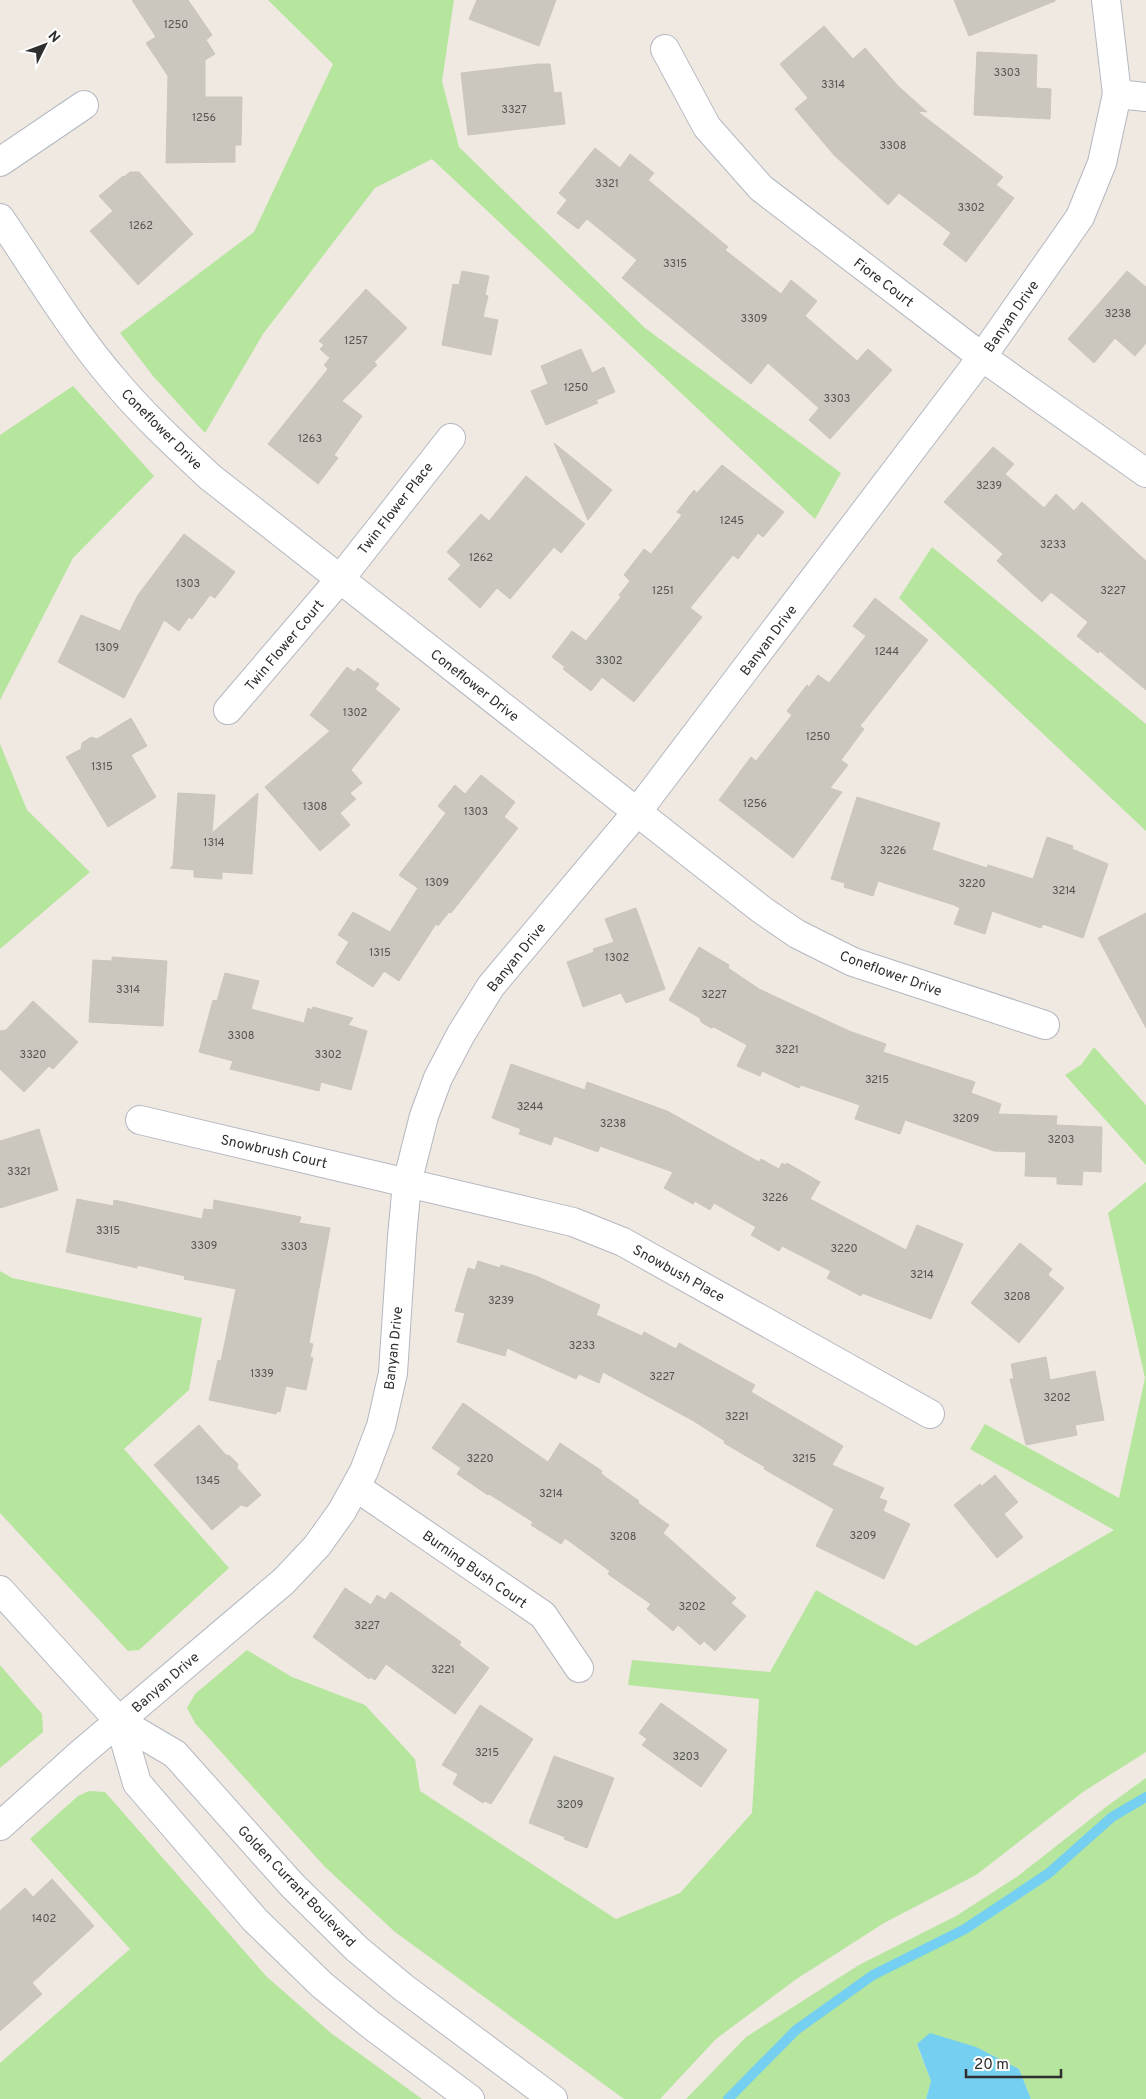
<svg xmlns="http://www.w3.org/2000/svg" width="1146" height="2099" font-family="Overpass,sans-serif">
	<rect width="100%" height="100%" fill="#efe9e1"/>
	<g fill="#b6e59e">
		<polygon points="268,0 454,0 442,81 459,147 645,328 841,473 815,519 432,159 375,188 263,334 205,433 153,376 120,333 254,232 333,64"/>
		<polygon points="73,386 154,476 73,558 0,700 0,435"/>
		<polygon points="932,547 1146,724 1146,831 899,598"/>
		<polygon points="0,744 27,810 90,872 0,949"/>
		<polygon points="1094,1047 1146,1105 1146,1165 1065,1075 1081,1065"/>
		<polygon points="1146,1182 1146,1752 1083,1792 976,1875 884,1923 795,1980 716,2039 660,2099 624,2099 395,1932 325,1867 195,1723 187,1708 195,1694 247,1650 292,1677 365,1705 415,1759 420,1791 616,1919 680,1893 752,1813 759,1699 628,1685 632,1660 770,1672 816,1590 916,1646 1114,1530 970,1449 985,1424 1119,1498 1145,1378 1108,1213"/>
		<polygon points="0,1271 12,1278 202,1318 189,1390 124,1449 229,1568 139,1650 128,1651 0,1513"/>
		<polygon points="0,1665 42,1714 43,1732 0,1768"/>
		<polygon points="1146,1778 1146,2099 1031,2099 1019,2069 917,2045 931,2081 926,2099 686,2099 746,2037 859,1965 956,1916 1018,1876 1106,1807"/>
		<polygon points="89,1791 105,1792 266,1976 331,2033 422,2099 0,2099 0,2063 130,1949 30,1839 78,1796"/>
	</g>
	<polygon fill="#75cff0" points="930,2033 976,2047 1019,2069 1031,2099 926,2099 931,2081 917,2044"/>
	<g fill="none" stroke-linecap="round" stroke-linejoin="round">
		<polyline stroke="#75cff0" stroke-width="10" points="728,2099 796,2030 873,1975 965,1929 1049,1873 1112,1817 1146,1797"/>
	</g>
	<g fill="#cbc7bf" stroke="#cbc5ba">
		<polygon points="132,0 188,0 212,35 206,40 215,54 205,60 205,97 242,97 241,145 235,145 235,162 166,163 168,76 146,43 156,37"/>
		<polygon points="477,0 556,0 539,46 469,19"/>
		<polygon points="954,0 1055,0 1055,1 969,36"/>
		<polygon points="824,26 853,59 865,48 898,86 927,112 917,111 1003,177 996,185 1014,198 966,262 943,244 951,233 899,193 888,205 834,155 795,109 808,98 780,64"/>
		<polygon points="977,52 1037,55 1036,88 1051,89 1050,119 974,115"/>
		<polygon points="539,64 550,64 554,93 561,92 565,124 468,135 461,73"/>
		<polygon points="595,148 620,168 630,154 654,173 648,180 728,247 725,250 781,294 791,280 817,301 805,316 857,361 868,349 892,370 830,439 809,420 819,408 768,363 751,384 622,278 637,260 587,219 578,229 557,213 567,200 559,193"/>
		<polygon points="130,172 139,172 193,234 138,285 90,231 113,211 99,196 123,176 124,177"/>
		<polygon points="462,271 489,276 485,295 488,296 483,317 498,320 491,355 442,345 453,284 459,285"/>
		<polygon points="1127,271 1146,287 1146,343 1135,356 1115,338 1094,363 1068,339"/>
		<polygon points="366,289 407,328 374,362 377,365 342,401 362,416 334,455 338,458 318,484 268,444 328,369 324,365 330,358 320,349 324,345 319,341"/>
		<polygon points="581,349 592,373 604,367 615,392 596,400 598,403 546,425 531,391 548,384 541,366"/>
		<polygon points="554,443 612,490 588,520"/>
		<polygon points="993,447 1014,464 1005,474 1044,508 1056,494 1074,511 1082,502 1146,561 1146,690 1100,651 1098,653 1077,636 1088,622 1051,592 1042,602 997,561 1003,554 944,502"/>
		<polygon points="722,465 784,512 763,537 758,533 738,559 733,555 690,608 702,617 634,702 602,677 591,691 563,669 565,667 552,657 572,631 586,641 621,597 619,595 630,581 624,575 644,549 651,554 682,515 677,512 694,490 697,493"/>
		<polygon points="526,476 585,524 561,553 554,547 510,599 497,588 480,608 448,579 461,565 447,552 481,514 489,521"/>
		<polygon points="184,534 235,572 215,598 210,595 192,619 189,617 179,631 164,620 124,698 58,662 81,615 120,631 138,595"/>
		<polygon points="875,598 928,640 860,726 864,729 841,760 848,765 830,788 842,792 793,858 719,800 751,757 756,761 792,715 787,711 807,685 809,687 818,675 829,683 866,636 853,626"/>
		<polygon points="347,667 354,672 358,668 379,684 375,689 400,709 351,770 362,783 350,793 356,799 340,813 350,825 320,851 265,787 330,731 310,715"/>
		<polygon points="131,718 147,746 131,755 156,797 108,827 66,757 81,749 82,743 91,737 97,739"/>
		<polygon points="481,775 515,802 504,817 518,828 451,913 449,912 438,926 436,924 399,981 384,971 373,987 336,963 349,942 338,935 353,912 390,932 418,888 399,875 446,813 438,806 455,785 465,794"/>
		<polygon points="178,793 215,795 212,833 258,793 252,874 222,872 222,879 194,877 194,870 170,868 173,866"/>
		<polygon points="857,797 940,823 932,850 987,868 988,865 1033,879 1047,837 1073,846 1072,849 1108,864 1083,938 1043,924 1041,928 992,911 985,934 954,924 960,908 954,905 878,881 873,896 844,887 845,883 831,879"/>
		<polygon points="636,908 665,989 626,1003 621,993 583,1007 567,962 594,952 593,949 614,942 605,919"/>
		<polygon points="1146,913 1146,1028 1098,938"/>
		<polygon points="699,947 729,965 728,968 759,989 849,1031 886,1044 883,1052 975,1082 971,1093 1001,1104 998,1114 1057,1116 1056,1125 1102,1127 1101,1172 1083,1171 1082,1185 1057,1184 1057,1177 1025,1176 1026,1152 994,1151 905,1120 900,1134 855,1119 860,1105 801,1085 799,1088 762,1071 760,1076 737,1066 747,1045 714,1027 711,1028 701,1022 700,1018 669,1000"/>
		<polygon points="112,957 167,961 163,1026 89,1022 93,960 112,961"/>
		<polygon points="225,973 259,981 251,1009 304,1023 308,1008 312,1010 313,1007 353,1018 348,1025 367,1031 351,1090 321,1082 319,1091 230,1069 233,1061 199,1052 213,1000 217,1001"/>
		<polygon points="33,1001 78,1042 53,1069 49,1066 24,1092 0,1069 0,1031 6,1030"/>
		<polygon points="511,1064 585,1090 587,1082 667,1111 759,1162 761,1159 779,1169 782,1163 785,1165 787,1163 820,1182 810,1199 906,1250 917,1225 963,1244 931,1319 862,1293 861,1296 827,1278 831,1271 782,1246 779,1251 751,1235 756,1227 714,1203 710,1210 695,1201 693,1204 664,1188 673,1172 600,1146 598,1152 554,1136 551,1145 519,1134 521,1129 492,1118"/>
		<polygon points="39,1129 58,1190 0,1208 0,1141"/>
		<polygon points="77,1199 113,1206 114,1200 202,1219 204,1209 213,1210 214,1200 301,1217 299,1223 330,1228 309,1343 313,1344 310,1357 313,1358 306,1390 286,1386 280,1412 277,1411 276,1414 209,1400 218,1360 221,1361 236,1289 184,1279 185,1276 137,1265 137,1268 66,1252"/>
		<polygon points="1020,1243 1052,1269 1048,1275 1064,1288 1019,1343 971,1303"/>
		<polygon points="478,1261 500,1268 501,1265 536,1276 600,1305 596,1315 642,1336 644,1332 676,1349 679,1343 755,1385 751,1392 843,1446 832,1465 884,1488 879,1498 887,1501 883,1511 910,1524 884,1579 816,1546 834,1509 764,1469 765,1467 724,1443 725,1441 692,1420 603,1372 599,1383 579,1374 576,1379 507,1348 505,1356 457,1342 465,1313 455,1311 468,1268 475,1270"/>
		<polygon points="1046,1357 1050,1380 1095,1371 1104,1420 1075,1425 1077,1435 1026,1445 1010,1379 1014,1379 1011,1364"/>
		<polygon points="463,1403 548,1462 560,1443 602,1471 601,1473 604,1476 639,1501 638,1503 669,1525 663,1533 736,1598 731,1603 746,1616 715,1651 704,1641 700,1645 678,1625 673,1631 647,1609 651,1604 608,1574 610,1571 565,1538 561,1544 531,1525 533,1522 489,1494 488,1495 457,1474 461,1468 432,1448"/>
		<polygon points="199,1425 226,1455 230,1456 238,1464 237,1468 261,1495 247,1507 241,1505 212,1530 154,1465"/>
		<polygon points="995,1475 1018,1502 1004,1514 1023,1537 997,1558 954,1505 980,1484 982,1486"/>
		<polygon points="345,1588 371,1605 377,1595 385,1600 391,1592 461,1642 459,1645 489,1668 455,1714 386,1664 375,1680 370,1677 369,1679 313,1637"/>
		<polygon points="661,1703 727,1750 701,1787 642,1745 647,1739 639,1733"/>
		<polygon points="480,1705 533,1739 491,1804 485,1801 483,1803 453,1784 458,1774 442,1765"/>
		<polygon points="554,1756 614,1778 587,1848 564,1839 565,1837 529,1823"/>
		<polygon points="52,1879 94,1926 32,1983 42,1994 0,2031 0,1911 25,1888 33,1897"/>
	</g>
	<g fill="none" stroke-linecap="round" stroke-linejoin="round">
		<g stroke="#b4b7c1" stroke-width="30">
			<g id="minor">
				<polyline points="1106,0 1117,94 1146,97"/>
				<polyline points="665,49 707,127 761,188 982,357 1146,473"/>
				<polyline points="0,162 84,105"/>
				<path d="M0 218C37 272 71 330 114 380 143 415 177 446 210 477L762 910 797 934 853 962 1045 1025"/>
				<polyline points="228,710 340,579 451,438"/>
				<polyline points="140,1120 573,1222 623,1242 930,1414"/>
				<polyline points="356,1487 543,1615 579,1668"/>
				<polyline points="0,1590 119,1721 175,1754 292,1885 357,1949 404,1988 553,2099"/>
				<polyline points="119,1721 137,1783 255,1920 322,1985 371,2025 470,2099"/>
				<polyline points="0,1826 79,1755 284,1581 317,1546 342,1511 364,1471 381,1426 393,1373 402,1237 407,1183 424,1116 438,1078 461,1034 491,986 637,812 982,357 1080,217 1102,163 1117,94"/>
			</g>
		</g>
		<use href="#minor" stroke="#fff" stroke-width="28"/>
	</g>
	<g text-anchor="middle" stroke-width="4.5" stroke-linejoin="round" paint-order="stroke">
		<g font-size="11" fill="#555452">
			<text x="176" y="28">1250</text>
			<text x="1007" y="76">3303</text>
			<text x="833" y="88">3314</text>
			<text x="514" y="113">3327</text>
			<text x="204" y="121">1256</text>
			<text x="893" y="149">3308</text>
			<text x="607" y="187">3321</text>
			<text x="971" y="211">3302</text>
			<text x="141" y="229">1262</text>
			<text x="675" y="267">3315</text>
			<text x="1118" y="317">3238</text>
			<text x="754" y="322">3309</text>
			<text x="356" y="344">1257</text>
			<text x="576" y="391">1250</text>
			<text x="837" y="402">3303</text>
			<text x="310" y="442">1263</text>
			<text x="989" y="489">3239</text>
			<text x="732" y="524">1245</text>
			<text x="1053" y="548">3233</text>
			<text x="481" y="561">1262</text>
			<text x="188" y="587">1303</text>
			<text x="663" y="594">1251</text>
			<text x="1113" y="594">3227</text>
			<text x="107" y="651">1309</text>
			<text x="887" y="655">1244</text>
			<text x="609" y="664">3302</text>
			<text x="355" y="716">1302</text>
			<text x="818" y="740">1250</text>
			<text x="102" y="770">1315</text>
			<text x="755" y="807">1256</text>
			<text x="315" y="810">1308</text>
			<text x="476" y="815">1303</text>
			<text x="214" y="846">1314</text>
			<text x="893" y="854">3226</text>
			<text x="437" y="886">1309</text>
			<text x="972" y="887">3220</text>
			<text x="1064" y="894">3214</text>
			<text x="380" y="956">1315</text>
			<text x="617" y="961">1302</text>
			<text x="128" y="993">3314</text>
			<text x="714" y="998">3227</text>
			<text x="241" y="1039">3308</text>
			<text x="787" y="1053">3221</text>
			<text x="33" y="1058">3320</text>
			<text x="328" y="1058">3302</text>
			<text x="877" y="1083">3215</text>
			<text x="530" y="1110">3244</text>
			<text x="966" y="1122">3209</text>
			<text x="613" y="1127">3238</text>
			<text x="1061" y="1143">3203</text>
			<text x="19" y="1175">3321</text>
			<text x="775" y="1201">3226</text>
			<text x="108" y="1234">3315</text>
			<text x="204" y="1249">3309</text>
			<text x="294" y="1250">3303</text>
			<text x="844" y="1252">3220</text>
			<text x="922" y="1278">3214</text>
			<text x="1017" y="1300">3208</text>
			<text x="501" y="1304">3239</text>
			<text x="582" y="1349">3233</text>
			<text x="262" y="1377">1339</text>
			<text x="662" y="1380">3227</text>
			<text x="1057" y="1401">3202</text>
			<text x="737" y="1420">3221</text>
			<text x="480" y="1462">3220</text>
			<text x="804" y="1462">3215</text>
			<text x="208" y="1484">1345</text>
			<text x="551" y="1497">3214</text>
			<text x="863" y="1539">3209</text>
			<text x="623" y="1540">3208</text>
			<text x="692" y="1610">3202</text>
			<text x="367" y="1629">3227</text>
			<text x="443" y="1673">3221</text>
			<text x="487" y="1756">3215</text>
			<text x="686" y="1760">3203</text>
			<text x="570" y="1808">3209</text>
			<text x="44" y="1922">1402</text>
		</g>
		<g font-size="14" fill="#2e2e2e" stroke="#fff">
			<text transform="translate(884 282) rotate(37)" y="5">Fiore Court</text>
			<text transform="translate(1011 316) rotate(-55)" y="5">Banyan Drive</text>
			<text transform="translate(162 429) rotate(45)" y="5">Coneflower Drive</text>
			<text transform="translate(395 508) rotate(-52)" y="5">Twin Flower Place</text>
			<text transform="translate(768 640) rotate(-53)" y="5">Banyan Drive</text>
			<text transform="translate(284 645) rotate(-50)" y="5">Twin Flower Court</text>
			<text transform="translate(475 685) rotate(38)" y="5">Coneflower Drive</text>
			<text transform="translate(516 957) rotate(-51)" y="5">Banyan Drive</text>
			<text transform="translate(891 973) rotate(20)" y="5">Coneflower Drive</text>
			<text transform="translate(274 1151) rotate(13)" y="5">Snowbrush Court</text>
			<text transform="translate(679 1273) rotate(29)" y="5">Snowbush Place</text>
			<text transform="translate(393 1348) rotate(-84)" y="5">Banyan Drive</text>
			<text transform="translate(475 1569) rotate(35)" y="5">Burning Bush Court</text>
			<text transform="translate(165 1682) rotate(-41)" y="5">Banyan Drive</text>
			<text transform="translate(297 1886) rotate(46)" y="5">Golden Currant Boulevard</text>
		</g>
	</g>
	<g transform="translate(45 45) rotate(48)" stroke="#ffffff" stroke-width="4" paint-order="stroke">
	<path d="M0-4L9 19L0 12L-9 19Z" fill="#2e2e2e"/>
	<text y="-8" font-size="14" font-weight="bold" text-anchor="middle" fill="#2e2e2e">N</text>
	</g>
	<path d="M966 2069v8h95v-8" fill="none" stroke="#2e2e2e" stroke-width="2.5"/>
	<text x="974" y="2069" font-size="15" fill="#2e2e2e" stroke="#ffffff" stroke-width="4" paint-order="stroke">20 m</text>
</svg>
